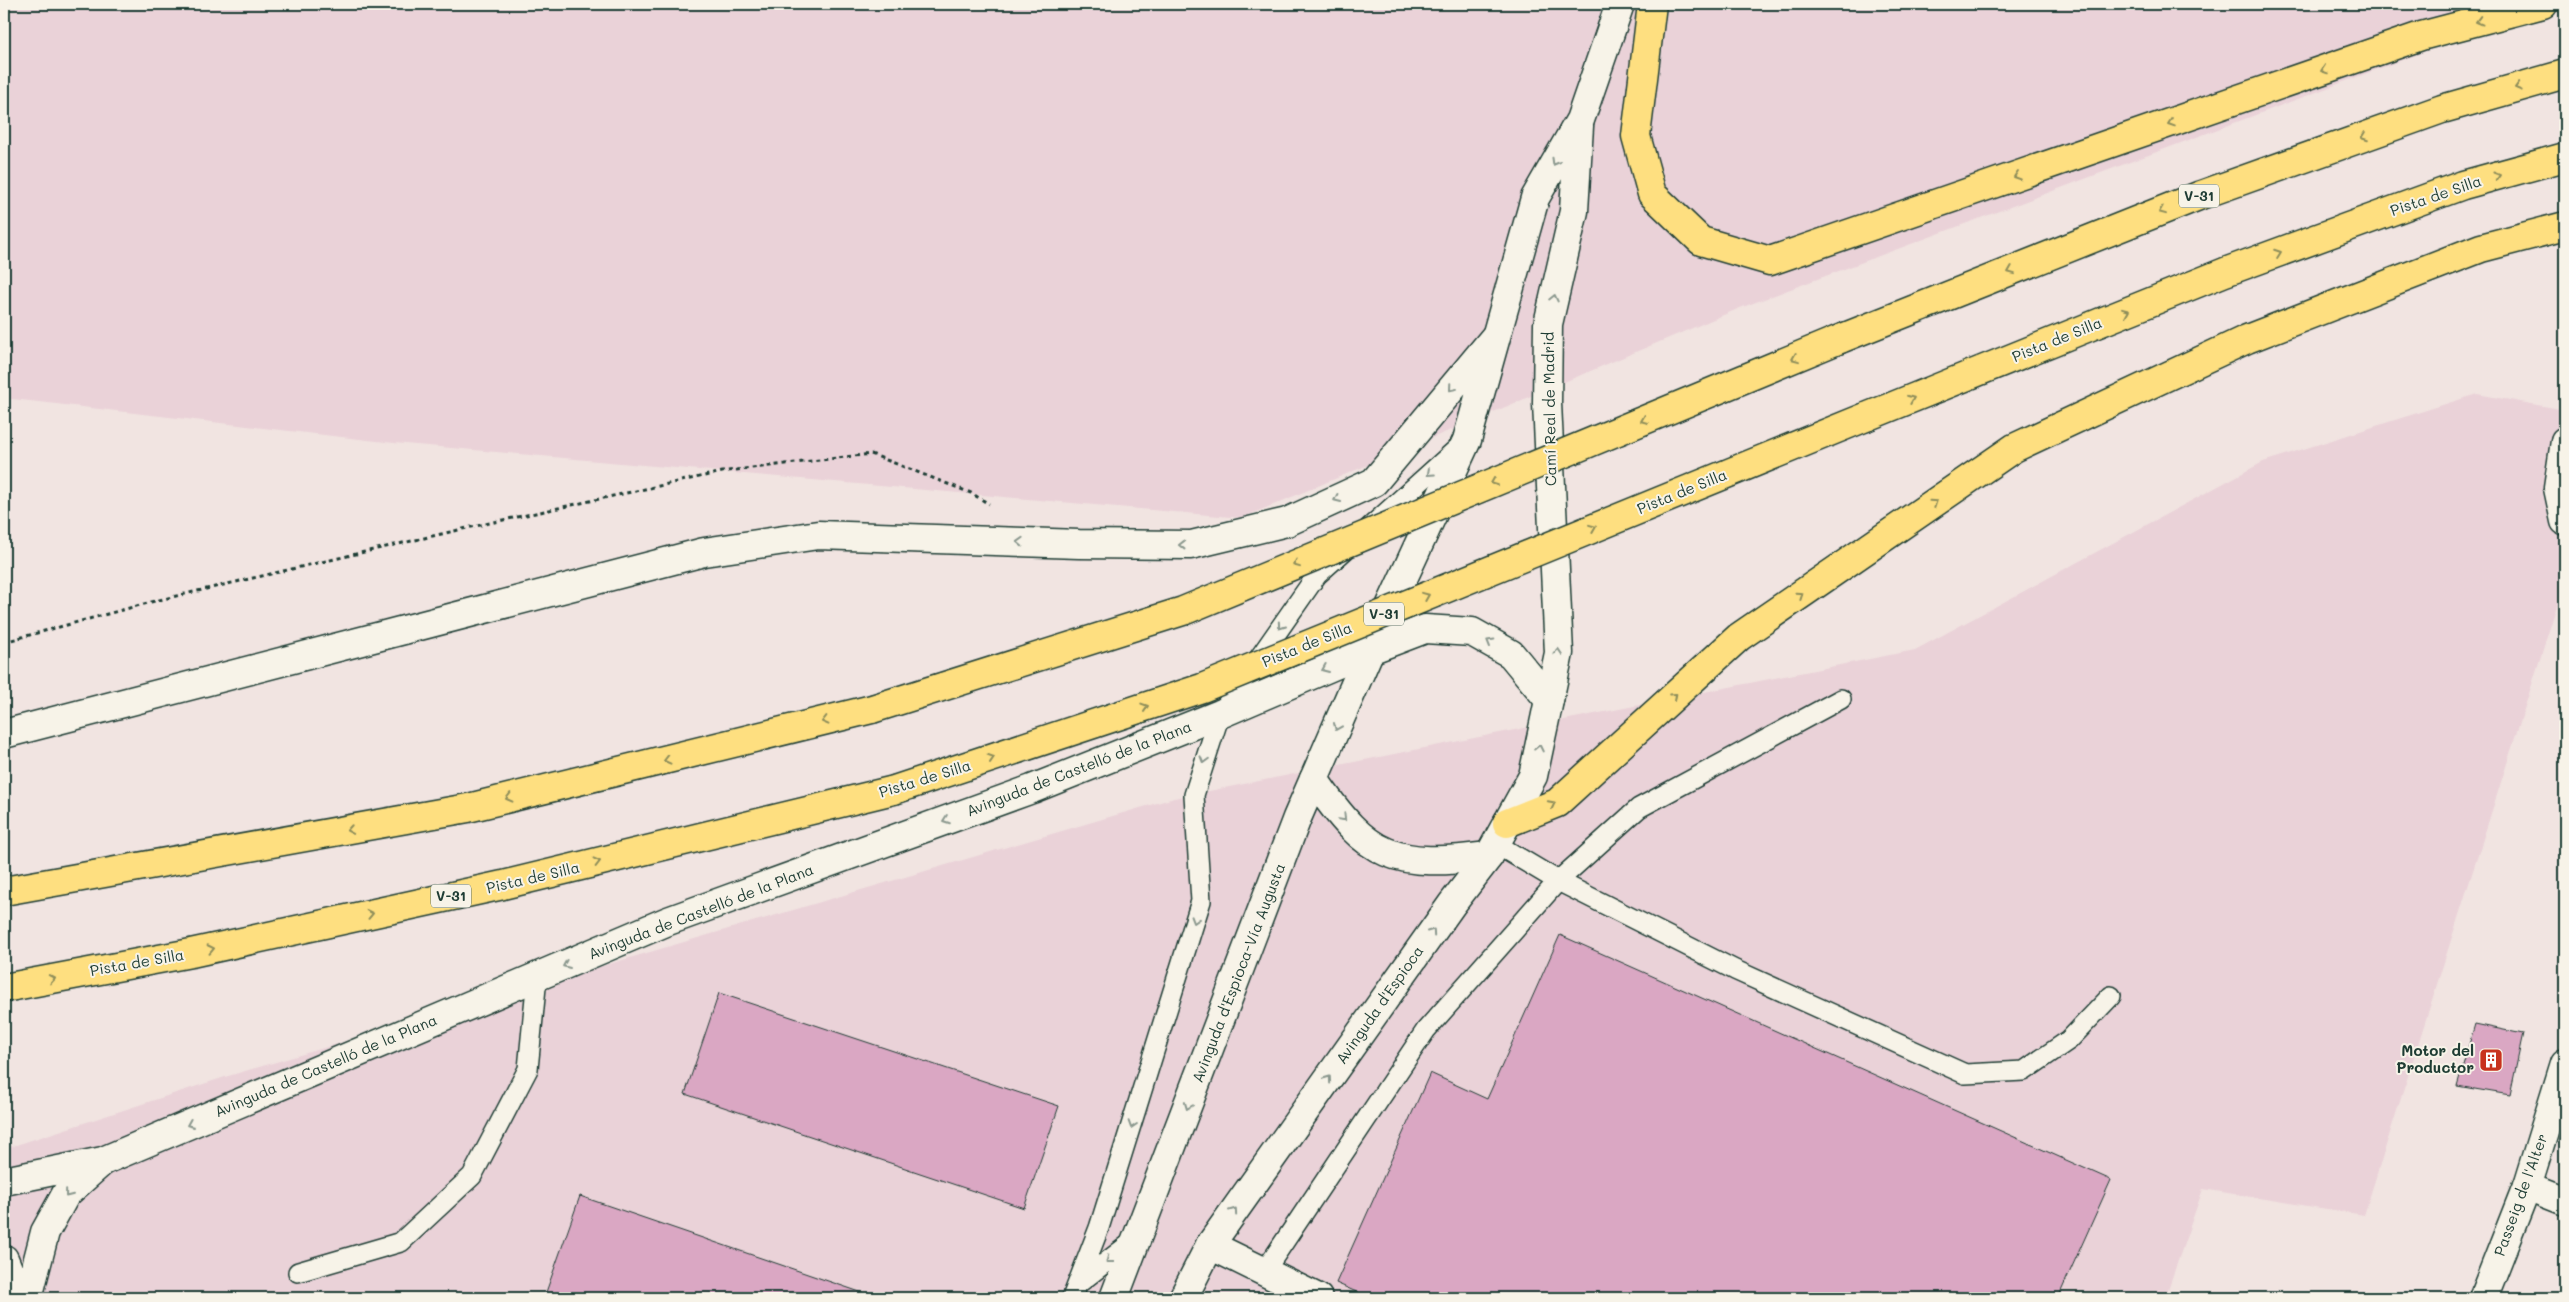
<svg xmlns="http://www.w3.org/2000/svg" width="2569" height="1302" font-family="Mali,sans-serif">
	<rect width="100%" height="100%" fill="#f1e4e1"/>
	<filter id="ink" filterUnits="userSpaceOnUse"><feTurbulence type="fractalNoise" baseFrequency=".02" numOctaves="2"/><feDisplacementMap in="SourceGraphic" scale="10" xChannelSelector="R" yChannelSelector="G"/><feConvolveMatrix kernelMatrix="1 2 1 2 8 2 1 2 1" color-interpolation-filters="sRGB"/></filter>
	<g filter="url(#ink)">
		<g fill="#ead2d8">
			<polygon points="4,4 2552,4 1740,308 1242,518 394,443 4,398"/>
			<polygon points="2477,394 2565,410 2565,580 2364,1215 2203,1189 2165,1298 4,1298 4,1149 225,1077 1174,798 1915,650 2263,462"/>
		</g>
		<g fill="#daa7c3" stroke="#1f3d34">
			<polygon points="1560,935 2111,1180 2058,1298 1370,1298 1336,1283 1430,1073 1487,1099"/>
			<polygon points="719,993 1059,1106 1024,1208 685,1094"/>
			<polygon points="2475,1024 2523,1034 2510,1095 2457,1086"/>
			<polygon points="580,1196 863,1293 861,1298 544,1298"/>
		</g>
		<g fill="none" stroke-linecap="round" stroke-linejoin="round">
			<g stroke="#1f3d34" stroke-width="22">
				<g id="lane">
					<polyline points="1369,528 1460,446"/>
					<polyline points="1496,844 1558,881 1735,970 1965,1074 2024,1071 2069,1040 2111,996"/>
					<polyline points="298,1272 401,1242 472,1176 528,1069 537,977"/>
					<polyline points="1264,1272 1426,1030 1558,881 1639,808 1841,699"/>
					<polyline points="1079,1283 1136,1239"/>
					<polyline points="1072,1298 1099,1228 1201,901 1194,795 1220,714 1317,575 1345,550"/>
				</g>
			</g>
			<g stroke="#1f3d34" stroke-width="31">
				<g id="street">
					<polyline points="2565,441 2558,488 2565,521"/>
					<polyline points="4,734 704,552 818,535 1079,544 1191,545 1287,522 1374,482 1494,338"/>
					<polyline points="4,1181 103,1161 668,921 1032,789 1220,714 1370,650"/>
					<polyline points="2527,1186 2565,1201"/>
					<polyline points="1210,1245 1318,1298"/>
					<polyline points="4,1259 20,1298"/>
					<polyline points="28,1298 45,1232 66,1194 102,1162"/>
					<polyline points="2483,1298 2527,1186 2565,1063"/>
				</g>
			</g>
			<g stroke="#1f3d34" stroke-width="31">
				<g id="secondary">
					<polyline points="1370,650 1425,629 1472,632 1511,654 1549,700"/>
					<path d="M1314 779C1368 859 1395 868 1489 856"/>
					<polyline points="1114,1298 1297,818 1370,650 1467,440 1535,198 1580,120 1620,4"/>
					<polyline points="1183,1298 1210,1245 1452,904 1489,856 1533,776 1559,653 1547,403 1548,324 1574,211 1579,126"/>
				</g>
			</g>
			<g stroke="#1f3d34" stroke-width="31">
				<g id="highway">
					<polyline points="1652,4 1636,136 1652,194 1701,241 1770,261 2421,36 2543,4"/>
					<polyline points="1840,339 2201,195 2442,109 2565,74"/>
					<polyline points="1866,417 2225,272 2463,185 2565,157"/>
					<polyline points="1507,823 1557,803 1739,637 2014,448 2247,339 2481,248 2565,226"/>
					<polyline points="4,891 468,808 872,709"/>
					<polyline points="4,988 191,953 503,885 894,790"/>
				</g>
			</g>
			<polyline stroke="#1f3d34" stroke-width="3" stroke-dasharray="4 4" stroke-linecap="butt" points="4,642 155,601 467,528 727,471 871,454 971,493 989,504"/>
			<use href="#lane" stroke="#f7f3e8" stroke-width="19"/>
			<use href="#street" stroke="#f7f3e8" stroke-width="28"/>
			<use href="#secondary" stroke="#f7f3e8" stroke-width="28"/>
			<use href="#highway" stroke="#fedf80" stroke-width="28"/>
			<g stroke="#1f3d34" stroke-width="31" stroke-linecap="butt">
				<g id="highway-bridge">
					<polyline points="872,709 1183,611 1840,339"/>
					<polyline points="894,790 1202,688 1866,417"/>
				</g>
			</g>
			<use href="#highway-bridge" stroke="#fedf80" stroke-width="28"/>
		</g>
		<defs><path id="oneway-chevron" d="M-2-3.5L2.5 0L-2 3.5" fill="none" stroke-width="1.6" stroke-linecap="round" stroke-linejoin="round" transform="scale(1.25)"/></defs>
		<g stroke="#8e8e5a">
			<use href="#oneway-chevron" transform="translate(2479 21) rotate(165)"/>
			<use href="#oneway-chevron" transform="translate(2324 70) rotate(161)"/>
			<use href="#oneway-chevron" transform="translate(2518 87) rotate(164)"/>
			<use href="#oneway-chevron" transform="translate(2171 123) rotate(161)"/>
			<use href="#oneway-chevron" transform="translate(2364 137) rotate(160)"/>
			<use href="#oneway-chevron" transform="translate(2017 176) rotate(161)"/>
			<use href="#oneway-chevron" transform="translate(2497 176) rotate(-16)"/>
			<use href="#oneway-chevron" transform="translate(2162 211) rotate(158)"/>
			<use href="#oneway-chevron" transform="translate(2278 253) rotate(-20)"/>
			<use href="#oneway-chevron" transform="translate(2011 271) rotate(158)"/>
			<use href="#oneway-chevron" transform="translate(2126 312) rotate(-22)"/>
			<use href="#oneway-chevron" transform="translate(1795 358) rotate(158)"/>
			<use href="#oneway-chevron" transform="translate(1911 399) rotate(-22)"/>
			<use href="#oneway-chevron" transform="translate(1644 420) rotate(158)"/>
			<use href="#oneway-chevron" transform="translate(1494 482) rotate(158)"/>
			<use href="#oneway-chevron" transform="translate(1934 503) rotate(-34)"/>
			<use href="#oneway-chevron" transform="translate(1593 528) rotate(-22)"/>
			<use href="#oneway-chevron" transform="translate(1296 564) rotate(158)"/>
			<use href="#oneway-chevron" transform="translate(1800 595) rotate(-34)"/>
			<use href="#oneway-chevron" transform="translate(1426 596) rotate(-22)"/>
			<use href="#oneway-chevron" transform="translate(1674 696) rotate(-42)"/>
			<use href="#oneway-chevron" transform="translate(1145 707) rotate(-18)"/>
			<use href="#oneway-chevron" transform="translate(825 721) rotate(166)"/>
			<use href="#oneway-chevron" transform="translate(991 758) rotate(-18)"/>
			<use href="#oneway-chevron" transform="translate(667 760) rotate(166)"/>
			<use href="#oneway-chevron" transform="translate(509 798) rotate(166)"/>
			<use href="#oneway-chevron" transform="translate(1552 804) rotate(-27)"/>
			<use href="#oneway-chevron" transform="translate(350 830) rotate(170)"/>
			<use href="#oneway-chevron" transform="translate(597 862) rotate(-14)"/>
			<use href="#oneway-chevron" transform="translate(370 914) rotate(-12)"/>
			<use href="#oneway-chevron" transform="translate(211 949) rotate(-12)"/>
			<use href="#oneway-chevron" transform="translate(52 979) rotate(-10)"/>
		</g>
		<g stroke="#8b988e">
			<use href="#oneway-chevron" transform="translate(1555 162) rotate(120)"/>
			<use href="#oneway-chevron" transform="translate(1554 298) rotate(-77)"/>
			<use href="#oneway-chevron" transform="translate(1452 388) rotate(130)"/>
			<use href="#oneway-chevron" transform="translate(1430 473) rotate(138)"/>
			<use href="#oneway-chevron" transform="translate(1337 499) rotate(155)"/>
			<use href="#oneway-chevron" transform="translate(1020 542) rotate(-178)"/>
			<use href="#oneway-chevron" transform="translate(1182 545) rotate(-180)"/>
			<use href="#oneway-chevron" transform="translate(1281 626) rotate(125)"/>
			<use href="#oneway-chevron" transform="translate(1490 642) rotate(-150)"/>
			<use href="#oneway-chevron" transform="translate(1558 652) rotate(-86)"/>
			<use href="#oneway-chevron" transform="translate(1325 669) rotate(157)"/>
			<use href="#oneway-chevron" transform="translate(1337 727) rotate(113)"/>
			<use href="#oneway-chevron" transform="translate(1539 748) rotate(-78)"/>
			<use href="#oneway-chevron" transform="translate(1204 760) rotate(106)"/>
			<use href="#oneway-chevron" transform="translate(1343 818) rotate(46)"/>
			<use href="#oneway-chevron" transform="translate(946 820) rotate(160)"/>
			<use href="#oneway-chevron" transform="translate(1195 920) rotate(107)"/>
			<use href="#oneway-chevron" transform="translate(1432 932) rotate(-55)"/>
			<use href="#oneway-chevron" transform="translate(566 965) rotate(157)"/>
			<use href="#oneway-chevron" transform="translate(1328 1079) rotate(-55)"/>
			<use href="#oneway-chevron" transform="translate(1188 1106) rotate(111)"/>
			<use href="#oneway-chevron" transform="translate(190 1124) rotate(157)"/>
			<use href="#oneway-chevron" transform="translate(1132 1125) rotate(108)"/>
			<use href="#oneway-chevron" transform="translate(68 1194) rotate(129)"/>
			<use href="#oneway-chevron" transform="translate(1234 1211) rotate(-55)"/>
			<use href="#oneway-chevron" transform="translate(1109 1260) rotate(142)"/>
		</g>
	</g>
	<defs>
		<g id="building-square" transform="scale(1.25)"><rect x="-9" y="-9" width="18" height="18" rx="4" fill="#c8321e" stroke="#f7f3e8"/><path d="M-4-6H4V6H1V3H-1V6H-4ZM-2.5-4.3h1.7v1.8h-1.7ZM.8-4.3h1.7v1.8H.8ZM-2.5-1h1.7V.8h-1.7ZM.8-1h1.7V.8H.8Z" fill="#fff"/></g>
	</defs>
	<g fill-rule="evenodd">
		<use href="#building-square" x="2491" y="1060"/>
	</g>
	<g text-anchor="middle" stroke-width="4" stroke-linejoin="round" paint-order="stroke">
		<g fill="#f7f3e8" stroke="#60746a" stroke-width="1">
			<rect x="2179" y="184.5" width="40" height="23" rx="4"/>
			<rect x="1364" y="602.5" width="40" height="23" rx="4"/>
			<rect x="431" y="884.5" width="40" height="23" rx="4"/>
		</g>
		<g font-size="14" font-weight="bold" fill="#1f3d34">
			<text x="2199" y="201">V-31</text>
			<text x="1384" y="619">V-31</text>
			<text x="451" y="901">V-31</text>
		</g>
		<g font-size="15" fill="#1f3d34" stroke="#f7f3e8">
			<text transform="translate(2436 196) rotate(-19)" y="5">Pista de Silla</text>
			<text transform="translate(2057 340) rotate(-22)" y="5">Pista de Silla</text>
			<text transform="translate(1550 409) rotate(-91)" y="5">Camí Real de Madrid</text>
			<text transform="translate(1682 492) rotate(-22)" y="5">Pista de Silla</text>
			<text transform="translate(1307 645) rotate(-22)" y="5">Pista de Silla</text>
			<text transform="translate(1079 769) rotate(-21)" y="5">Avinguda de Castelló de la Plana</text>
			<text transform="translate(925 779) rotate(-17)" y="5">Pista de Silla</text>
			<text transform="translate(533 878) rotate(-13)" y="5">Pista de Silla</text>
			<text transform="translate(701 912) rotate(-21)" y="5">Avinguda de Castelló de la Plana</text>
			<text transform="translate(137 963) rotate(-10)" y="5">Pista de Silla</text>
			<text transform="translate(1239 973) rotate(-69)" y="5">Avinguda d'Espioca-Vía Augusta</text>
			<text transform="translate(1380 1005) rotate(-55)" y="5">Avinguda d'Espioca</text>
			<text transform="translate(326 1066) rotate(-23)" y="5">Avinguda de Castelló de la Plana</text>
			<text transform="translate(2521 1195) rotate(-70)" y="5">Passeig de l'Alter</text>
		</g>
		<g font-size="15" font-weight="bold" fill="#1f3d34" stroke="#f7f3e8" text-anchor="end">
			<text x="2474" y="1056">Motor del<tspan x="2474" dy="17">Productor</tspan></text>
		</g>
	</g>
	<rect width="2569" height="1302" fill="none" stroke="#f7f3e8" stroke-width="20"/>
	<rect x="10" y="10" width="2549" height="1282" fill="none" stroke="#1f3d34" stroke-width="2" filter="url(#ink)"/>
</svg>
